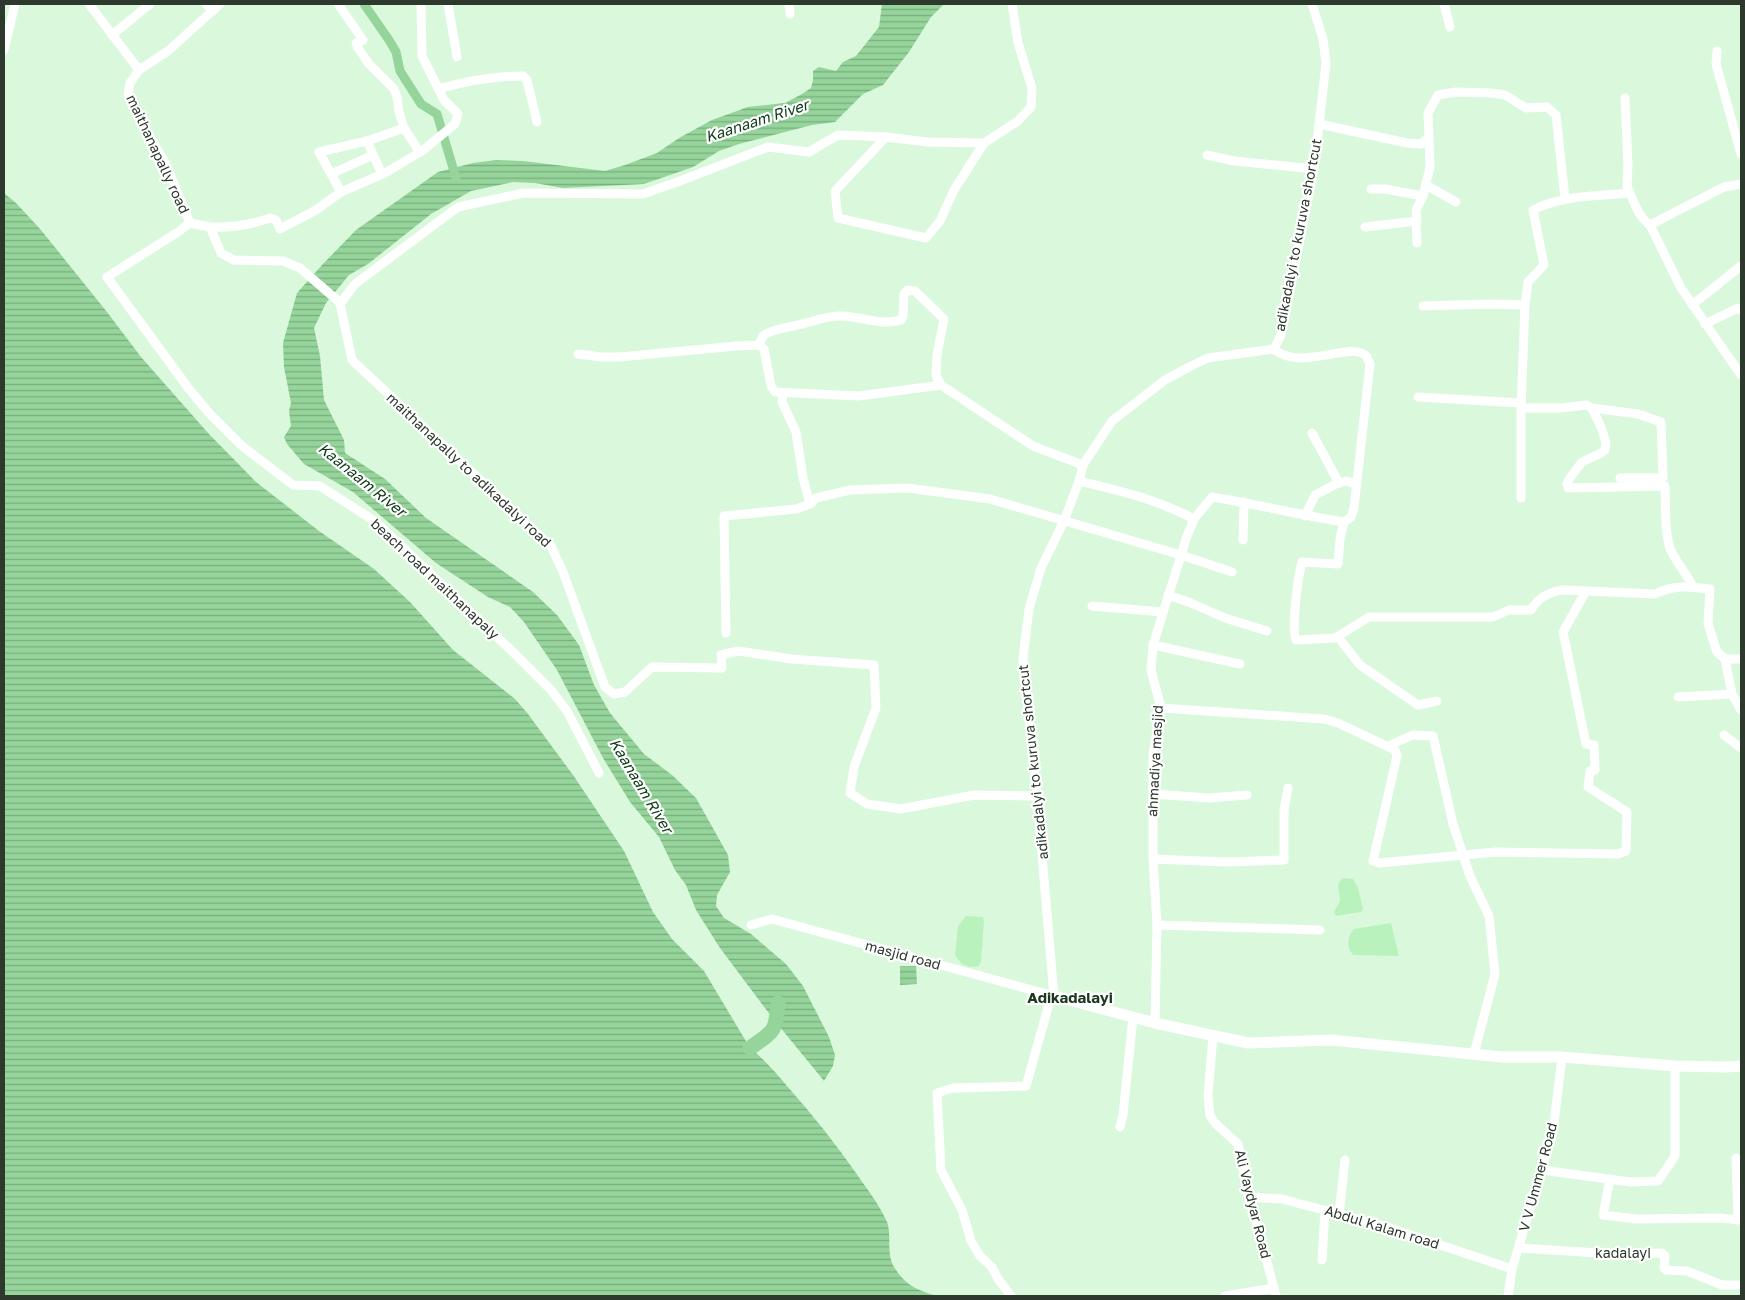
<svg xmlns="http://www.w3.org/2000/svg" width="1745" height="1300" font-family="'Golos Text',sans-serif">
	<defs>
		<pattern id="water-rules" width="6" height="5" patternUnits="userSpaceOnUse" patternTransform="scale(1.25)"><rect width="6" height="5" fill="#95d49a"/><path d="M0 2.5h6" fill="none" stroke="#7aad7e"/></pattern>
	</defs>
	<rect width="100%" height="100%" fill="#daf8db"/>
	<g fill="#baf2be">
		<polygon points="1343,878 1353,879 1358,888 1363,909 1361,912 1336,916 1334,912 1340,901 1338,884"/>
		<polygon points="966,916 983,917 984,921 981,961 979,966 970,967 962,964 955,955 958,926"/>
		<path d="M1391 923 1399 956 1353 955C1346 947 1347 936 1354 929Z"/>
	</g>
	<g fill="url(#water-rules)">
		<polygon points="882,4 944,4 931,17 909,52 883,85 863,94 835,122 812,125 739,144 719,151 693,167 644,184 563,188 535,183 513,182 471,191 431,214 368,264 349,275 326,303 314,328 320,356 324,400 344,440 345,453 385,479 426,518 533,592 557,615 579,645 594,685 610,713 644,754 672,775 696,798 728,855 730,872 717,895 716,906 724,918 751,934 786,964 803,986 829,1037 835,1055 833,1066 824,1081 771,1016 720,948 696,910 686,885 675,870 659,837 630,802 603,758 557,670 524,622 510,607 488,597 436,563 353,492 304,464 287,444 284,437 291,426 289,411 291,403 284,367 283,343 297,293 322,265 356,230 438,172 473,163 496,160 523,161 605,171 625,165 657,153 679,138 712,120 748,107 785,103 802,94 811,88 813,80 813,71 819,67 836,71 843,62 856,56 879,27"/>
		<path d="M4 193 16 203 41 230 107 312 141 357 208 433 256 482 319 531 374 569 410 602 453 650 515 699 528 714 573 775 624 851 653 912 672 939 704 971 750 1048C764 1059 776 1073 787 1086 812 1114 835 1143 856 1173 867 1189 879 1204 887 1222 892 1236 886 1253 894 1267 906 1286 917 1290 937 1296H4Z"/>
		<polygon points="900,966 916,966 917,984 900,985"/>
	</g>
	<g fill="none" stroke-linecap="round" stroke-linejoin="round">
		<polyline stroke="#95d49a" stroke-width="9" points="364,4 389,40 396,52 400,71 421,104 437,114 456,178"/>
		<path stroke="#95d49a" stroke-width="15" d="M750 1048C774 1031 776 1032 778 1003"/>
		<g stroke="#fff" stroke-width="9">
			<polyline points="89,4 139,70 130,83 128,94 152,141 165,162 190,223 210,227 221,253 234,260 283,261 300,268 337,300 340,304 352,360 551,546 563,572 605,687 614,694 625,692 652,667 722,668 721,655 738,651 792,659 874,665 876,708 854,767 850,793 867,804 901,809 974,795 1037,796"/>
			<polyline points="206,4 213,11"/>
			<polyline points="338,4 363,40 356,43 358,48 369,64 394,89 397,97 399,112 404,128"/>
			<polyline points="448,4 457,57"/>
			<polyline points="789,4 790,14"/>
			<polyline points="1444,4 1450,27"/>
			<polyline points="112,35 150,4"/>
			<polyline points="4,50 15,4"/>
			<polyline points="1717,51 1716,64 1741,154"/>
			<polyline points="139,70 168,51 220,4"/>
			<path d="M438 89C467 81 493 76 523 76L527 80 537 122"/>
			<polyline points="1625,98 1628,165 1627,186 1630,193"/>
			<polyline points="1319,124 1407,143 1421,144 1429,137 1428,113 1438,95 1456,92 1491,93 1505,95 1526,108 1547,107 1556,115 1565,199"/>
			<polyline points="886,137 927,142 984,143"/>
			<polyline points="367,141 382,174"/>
			<polyline points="1207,155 1234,161 1314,169"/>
			<polyline points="331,174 373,155"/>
			<polyline points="1741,184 1724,187 1650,225 1681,288 1741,375"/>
			<polyline points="1426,185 1456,202"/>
			<polyline points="1371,189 1385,189 1423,196 1430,167 1429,137"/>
			<polyline points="341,192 385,173 422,151"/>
			<polyline points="1416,221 1417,243"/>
			<polyline points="190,223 178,232 107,277 189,389 209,413 242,446 293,485 320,486 376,522 514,653 551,690 567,711 599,773"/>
			<path d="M1650 225C1639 217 1635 205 1630 193 1598 196 1562 195 1533 210L1544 265 1528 282 1525 305 1521 408H1560L1586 405 1592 408 1601 427 1606 443 1605 450 1601 453 1582 462 1569 479 1567 484 1568 488 1665 486C1666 504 1664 538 1672 553 1679 565 1687 575 1693 587"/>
			<path d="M210 227C232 228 250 225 270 218L276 220 280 229 316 210 341 192 319 152 367 141 404 128 417 148 422 151 455 124 458 114 444 100 422 56 421 4"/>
			<polyline points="1365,227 1417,221 1416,210 1423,196"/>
			<polyline points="340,304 355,284 458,207 524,193 643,194 680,181 768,147 809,152 838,135 886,137 835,191 838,218 926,238 940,221 954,190 984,143 1018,121 1031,107 1032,88 1018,43 1012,4"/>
			<polyline points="1692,305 1741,266"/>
			<polyline points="1423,306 1491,304 1525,305"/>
			<polyline points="1705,324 1738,308 1741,310"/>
			<path d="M759 345C761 340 762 335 768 333 778 328 791 327 802 324 817 321 826 315 843 316 862 317 882 326 901 320L903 316 904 294 908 290 915 291 944 319 937 355 936 375 941 385"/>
			<path d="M1274 349C1301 373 1353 339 1367 357 1367 357 1370 364 1370 364L1354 508 1351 517 1344 522 1340 539 1338 564 1302 562C1298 577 1291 627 1296 640L1335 638 1369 617H1493L1509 610H1531C1539 597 1549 592 1563 590L1655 594C1675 584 1688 587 1710 589L1708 624 1717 652 1725 659 1732 694 1741 710"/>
			<polyline points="578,354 602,357 620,357 736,346 759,345 764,349 771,386 775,392 859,396 941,385 1033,446 1083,465"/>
			<polyline points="783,393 782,402 796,432 803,478 810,504"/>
			<polyline points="1418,397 1521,403"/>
			<polyline points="1521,408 1521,498"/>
			<polyline points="1592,408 1638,414 1661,422 1663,478 1620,478"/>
			<polyline points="1312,433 1339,483"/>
			<path d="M1079 481C1121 491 1156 499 1194 519"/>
			<polyline points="1305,516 1315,495 1336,484 1346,481 1356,484"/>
			<polyline points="1243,540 1244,502"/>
			<polyline points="1168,595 1191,603 1225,618 1267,631"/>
			<polyline points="1092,606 1163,612"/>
			<polyline points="726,633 724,516 796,509 810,504 816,498 850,490 908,488 990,499 1181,555 1232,572"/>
			<polyline points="1338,637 1360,665 1418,705 1437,701"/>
			<polyline points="1153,645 1240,664"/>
			<polyline points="1725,659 1741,659"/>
			<polyline points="1678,697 1732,694"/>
			<polyline points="1161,708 1324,719 1338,723 1395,750 1397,756 1373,861 1380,863 1495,852 1618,854 1626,851 1627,812 1588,787 1590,771 1595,770 1594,745 1586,744 1563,632 1586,591"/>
			<polyline points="1724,735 1741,748"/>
			<polyline points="1388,746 1413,735 1433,736 1453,824 1470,876 1489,916 1495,974 1474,1054"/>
			<polyline points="1153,794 1209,798 1247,795"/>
			<polyline points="1153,859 1225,862 1284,860 1284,810 1288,788"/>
			<polyline points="751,925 772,919 1054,996"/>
			<polyline points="1157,925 1320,930"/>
			<polyline points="1054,996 1037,796 1023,658 1029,609 1041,568 1064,521 1079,481 1083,465 1112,421 1165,380 1191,366 1208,358 1274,349 1281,335 1314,169 1326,63 1323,39 1312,4"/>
			<path d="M1155 1023 1157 925 1153 859V754L1161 708 1151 670 1153 645 1187 536 1194 519 1212 497C1256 504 1300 515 1344 522"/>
			<polyline points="1213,1035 1208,1095 1210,1116 1216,1124 1238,1144 1251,1206 1259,1232 1276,1296"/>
			<polyline points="1120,1127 1123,1115 1133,1017"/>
			<polyline points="1736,1158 1738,1220"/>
			<polyline points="1542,1170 1630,1182 1658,1181 1675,1156 1675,1066"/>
			<polyline points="1610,1179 1603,1215 1636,1219 1720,1218 1741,1220"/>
			<polyline points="1249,1197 1282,1199 1387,1227 1512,1269"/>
			<polyline points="1339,1214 1345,1160"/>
			<polyline points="1519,1248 1615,1254 1662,1253 1665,1256 1664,1268 1666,1270 1687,1271 1722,1285 1741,1285"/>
			<polyline points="1322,1260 1325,1210"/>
			<polyline points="1011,1296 998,1279 992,1267 980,1256 971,1241 962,1210 941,1170 937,1093 953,1088 1026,1086 1049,1004 1054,996"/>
			<polyline points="1225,1296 1274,1288"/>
			<polyline points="1508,1296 1512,1269 1553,1132 1562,1057"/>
		</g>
		<polyline stroke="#fff" stroke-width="11" points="1054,996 1155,1023 1248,1043 1331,1040 1502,1057 1562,1057 1675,1066 1726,1067 1741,1066"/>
	</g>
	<g text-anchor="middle" stroke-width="4.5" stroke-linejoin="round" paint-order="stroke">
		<g font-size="14" fill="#2e392e" stroke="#fff">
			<text transform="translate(158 154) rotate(65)" y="5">maithanapally road</text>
			<text transform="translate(1298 235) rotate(-79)" y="5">adikadalyi to kuruva shortcut</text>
			<text transform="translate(469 470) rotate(43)" y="5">maithanapally to adikadalyi road</text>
			<text transform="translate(435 579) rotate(43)" y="5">beach road maithanapaly</text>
			<text transform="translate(1155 761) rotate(-87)" y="5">ahmadiya masjid</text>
			<text transform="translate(1033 762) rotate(-96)" y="5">adikadalyi to kuruva shortcut</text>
			<text transform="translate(903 955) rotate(15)" y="5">masjid road</text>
			<text transform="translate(1538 1177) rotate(-75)" y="5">V V Ummer Road</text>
			<text transform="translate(1253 1204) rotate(76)" y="5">Ali Vaydyar Road</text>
			<text transform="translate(1382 1227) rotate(17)" y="5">Abdul Kalam road</text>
			<text x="1623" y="1258">kadalayi</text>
		</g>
		<g font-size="15" font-style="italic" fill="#0c3a15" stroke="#fff">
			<text transform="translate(757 121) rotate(-18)" y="5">Kaanaam River</text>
			<text transform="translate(362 480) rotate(39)" y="5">Kaanaam River</text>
			<text transform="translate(641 786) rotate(59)" y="5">Kaanaam River</text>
		</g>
		<g font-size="15" font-weight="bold" fill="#1e3721" stroke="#fff">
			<text x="1070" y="1003">Adikadalayi</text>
		</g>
	</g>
	<rect width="1745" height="1300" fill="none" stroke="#2e392e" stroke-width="10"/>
</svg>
